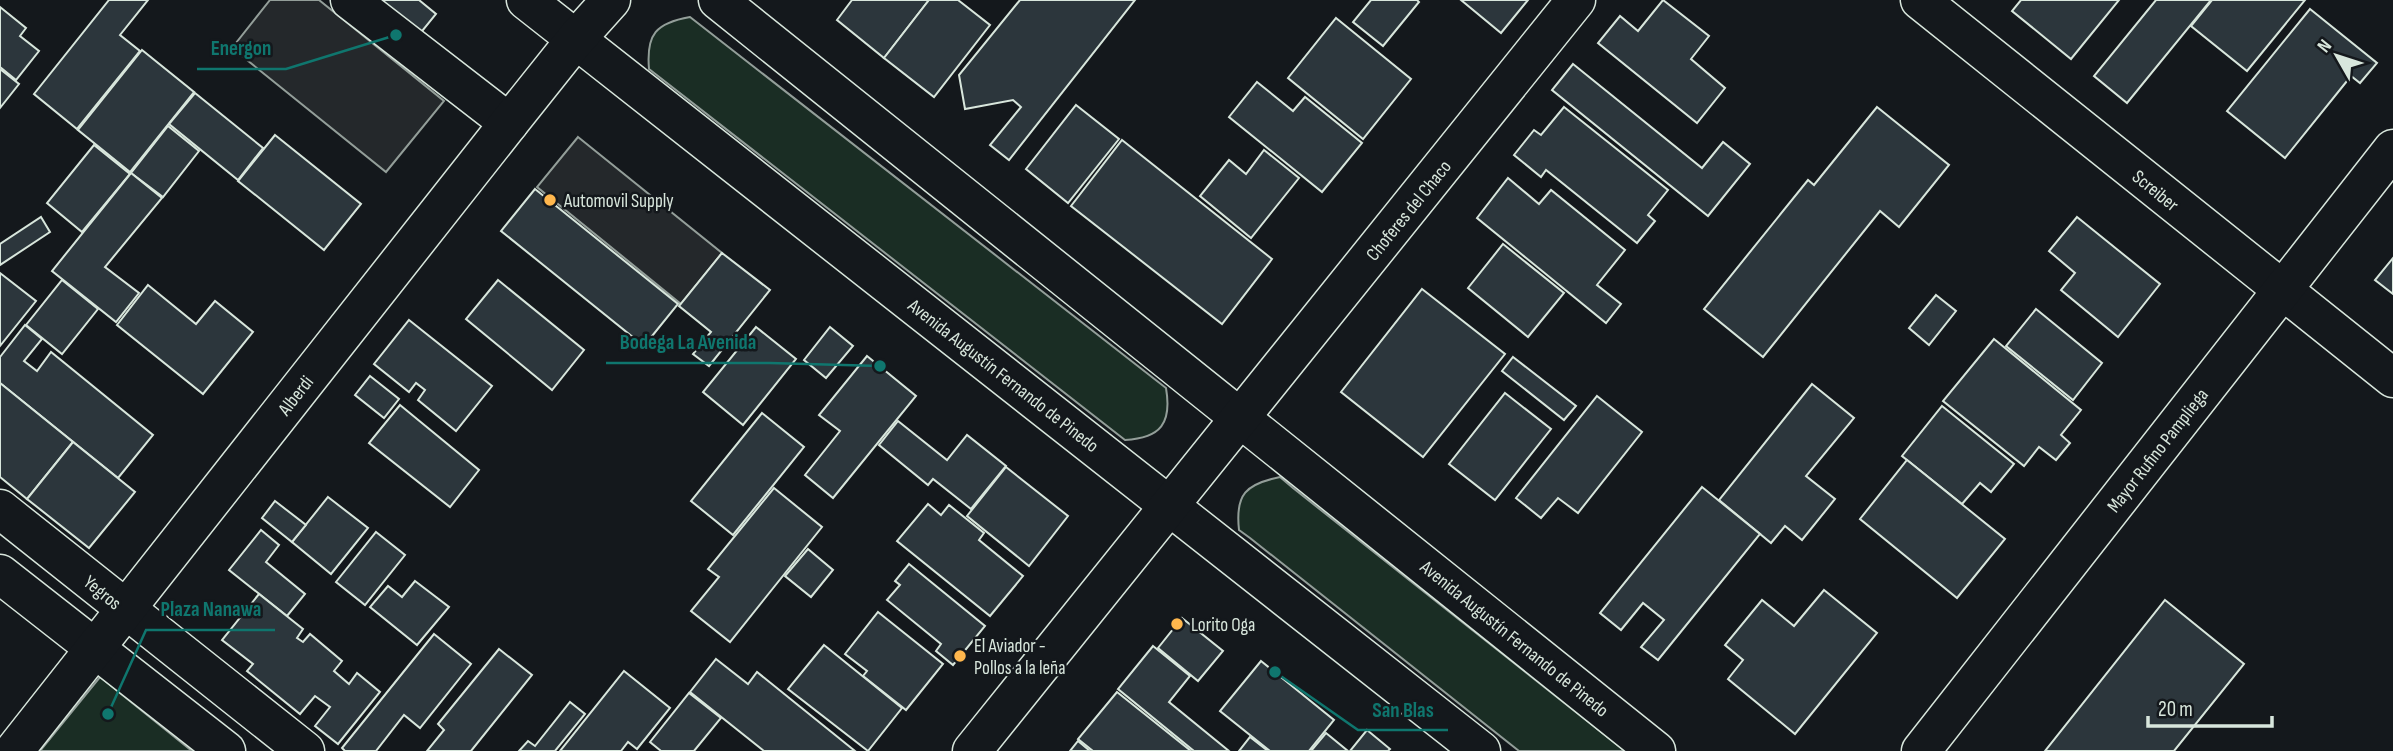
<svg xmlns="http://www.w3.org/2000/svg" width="2393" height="751" font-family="'Sofia Sans Condensed',sans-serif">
	<rect width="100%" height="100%" fill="#14181c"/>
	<g fill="#1a2d24" stroke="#939e99" stroke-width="2">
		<path d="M690 17 1166 388C1172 423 1161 438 1125 440L649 69C646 34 656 23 690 17Z"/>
		<path d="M1280 477 1293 488 1625 751H1519L1250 538 1239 530C1235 494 1246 484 1280 477Z"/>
		<polygon points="100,677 192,751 40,751"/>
	</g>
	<g fill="#24282b" stroke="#939e99" stroke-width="2">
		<polygon points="270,0 319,0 444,101 386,172 232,48"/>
		<polygon points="578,137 722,253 681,304 537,187"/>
	</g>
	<g fill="#2c363c" stroke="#d8e6dc" stroke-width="2">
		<polygon points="109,0 148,0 120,35 140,51 77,129 34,94"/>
		<polygon points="331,0 419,0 436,14 401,57"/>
		<polygon points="852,0 929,0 884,58 837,20"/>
		<polygon points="929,0 958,0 990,25 934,97 884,58"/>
		<polygon points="1020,0 1135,0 1009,160 990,145 1021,107 1013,100 965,109 959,75"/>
		<polygon points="1371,0 1417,0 1419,2 1383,46 1353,22"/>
		<polygon points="1461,0 1528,0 1501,33"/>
		<polygon points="1663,0 1709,36 1691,59 1725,88 1697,123 1598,43 1620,16 1638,31"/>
		<polygon points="2021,0 2119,0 2071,59 2012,11"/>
		<polygon points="2156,0 2211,0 2127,103 2094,76"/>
		<polygon points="2212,0 2305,0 2247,71 2191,26"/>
		<polygon points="0,7 26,28 20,36 39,51 16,80 0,67"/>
		<polygon points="2310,9 2377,63 2360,83 2351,76 2285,158 2227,111"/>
		<polygon points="1336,18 1411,79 1363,139 1288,78"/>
		<polygon points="142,50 194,92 130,172 78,130"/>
		<polygon points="1573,64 1702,168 1723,142 1750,164 1708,216 1552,90"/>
		<polygon points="0,69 19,84 0,108"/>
		<polygon points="1257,82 1293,111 1305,97 1362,143 1322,192 1229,117"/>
		<polygon points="195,93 263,148 238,180 169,124"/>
		<polygon points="1076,105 1119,139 1068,203 1026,169"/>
		<polygon points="1564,107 1668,190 1648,215 1655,221 1637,243 1546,170 1541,177 1514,155 1534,130 1541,135"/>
		<polygon points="1877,107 1949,165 1899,227 1880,211 1763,357 1704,309 1808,180 1814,185"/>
		<polygon points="168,126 199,151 163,197 131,173"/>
		<polygon points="275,135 361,204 324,250 238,181"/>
		<polygon points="1122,140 1272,259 1222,324 1071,206"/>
		<polygon points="94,145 130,174 82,232 47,203"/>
		<polygon points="1264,150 1299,178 1251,238 1200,196 1229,160 1246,174"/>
		<polygon points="131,173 162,198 105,267 139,293 116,322 52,271"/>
		<polygon points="1508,178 1539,204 1551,190 1625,250 1597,285 1621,304 1606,323 1477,218"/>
		<polygon points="535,189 678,304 644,346 501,231"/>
		<polygon points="41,217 50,232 0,265 0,244"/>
		<polygon points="2077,217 2160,284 2118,337 2061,290 2075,273 2049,251"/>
		<polygon points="1503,244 1564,293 1528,337 1468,288"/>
		<polygon points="722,253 770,290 709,366 693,354 711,332 679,306"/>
		<polygon points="2393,258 2393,294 2375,280"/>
		<polygon points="0,273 36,301 0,346"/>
		<polygon points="62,280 98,309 62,354 26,325"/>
		<polygon points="498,280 584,350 552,390 466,319"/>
		<polygon points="148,285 196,324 215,301 253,332 203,394 117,325"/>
		<polygon points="1422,289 1505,354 1423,457 1341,392"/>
		<polygon points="1936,295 1956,311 1929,345 1909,328"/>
		<polygon points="2036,309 2102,363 2073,400 2006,346"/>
		<polygon points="409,320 492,386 456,431 418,400 425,390 416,383 409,392 374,364"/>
		<polygon points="25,325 42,339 24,361 37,371 51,352 153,435 118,478 0,383 0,357"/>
		<polygon points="756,327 796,359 743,425 703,392"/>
		<polygon points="830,327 853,346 826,378 804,360"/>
		<polygon points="1994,339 2081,410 2061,435 2070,443 2056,460 2039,447 2024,466 1943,401"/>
		<polygon points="867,356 916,396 833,498 805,475 840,431 819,415"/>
		<polygon points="1513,357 1576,406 1564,420 1502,371"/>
		<polygon points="370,376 399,399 384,418 355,395"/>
		<polygon points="0,383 73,442 27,499 0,477"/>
		<polygon points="1812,384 1854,418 1806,476 1835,499 1802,540 1785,526 1771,543 1719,500"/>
		<polygon points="1505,393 1551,429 1495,500 1449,464"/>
		<polygon points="1597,396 1642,432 1578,513 1558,498 1541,518 1516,498"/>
		<polygon points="400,405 479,470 450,507 369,443"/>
		<polygon points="1942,406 2014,464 1991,492 1980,483 1962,504 1902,456"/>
		<polygon points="762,413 804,447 733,535 691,501"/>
		<polygon points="898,421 947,460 967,435 1006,466 971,509 933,479 928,485 879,445"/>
		<polygon points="73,442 135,492 89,548 27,499"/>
		<polygon points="1907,460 2005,539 1957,598 1860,519"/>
		<polygon points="1006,467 1068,516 1029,566 967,516"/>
		<polygon points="1702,487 1760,534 1658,660 1641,647 1664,620 1643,603 1621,630 1600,613"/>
		<polygon points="774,488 822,527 730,642 691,611 719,577 708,569"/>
		<polygon points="328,497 368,528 331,574 292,542"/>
		<polygon points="275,501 306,525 292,542 262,518"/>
		<polygon points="928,504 941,515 949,505 984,533 979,540 1023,576 990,616 897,541"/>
		<polygon points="261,530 279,545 266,562 305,594 287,616 229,570"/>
		<polygon points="376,532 405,555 365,605 336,582"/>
		<polygon points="808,549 833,570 811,597 785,576"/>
		<polygon points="909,564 985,626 953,665 936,651 941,644 887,600 900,585 895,581"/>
		<polygon points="415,581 449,607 417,645 370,607 388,586 402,597"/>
		<polygon points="1824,590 1877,633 1795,734 1728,679 1743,660 1725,645 1762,600 1794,626"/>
		<polygon points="259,594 303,629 297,638 303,642 310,634 342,661 334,671 349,684 357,673 380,692 338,744 315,726 330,707 315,696 300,714 247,671 253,664 222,640"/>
		<polygon points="2165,600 2244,664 2174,751 2045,751"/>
		<polygon points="878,612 943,664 906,710 863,676 867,671 845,654"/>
		<polygon points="1182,618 1223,651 1198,681 1158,648"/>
		<polygon points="434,634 471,664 420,728 404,715 376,751 345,751 342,748"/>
		<polygon points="824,645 902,708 868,751 788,689"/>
		<polygon points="1153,646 1190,676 1169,702 1229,751 1194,751 1118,689"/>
		<polygon points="499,649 532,675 471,751 427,751 444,730 438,724"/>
		<polygon points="716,659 748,684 757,672 855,751 764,751 690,692"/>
		<polygon points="1261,661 1334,720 1309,751 1270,751 1220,711"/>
		<polygon points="624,671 670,708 637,749 628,742 621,751 560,751"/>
		<polygon points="1117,692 1191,751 1093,751 1078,739"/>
		<polygon points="689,693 721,718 694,751 661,751 650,742"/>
		<polygon points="570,702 585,714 555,751 519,751 528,741 535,746"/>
		<polygon points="1367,730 1390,749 1388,751 1350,751"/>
		<polygon points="1326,733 1348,751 1311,751"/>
		<polygon points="1250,737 1268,751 1239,751"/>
		<polygon points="1078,741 1090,751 1070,751"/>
	</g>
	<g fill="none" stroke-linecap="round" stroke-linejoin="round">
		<g stroke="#d8e6dc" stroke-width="41">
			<g id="minor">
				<polyline points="350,0 509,123"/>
				<polyline points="526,0 1481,751"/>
				<polyline points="718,0 1656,751"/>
				<polyline points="1920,0 2393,378"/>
				<polyline points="0,509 305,751"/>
				<polyline points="0,574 226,751"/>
				<polyline points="14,751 509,123 576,39 611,0"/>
				<polyline points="972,751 1576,0"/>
				<polyline points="1921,751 2393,149"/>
			</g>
		</g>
		<use href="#minor" stroke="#14181c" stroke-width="38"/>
	</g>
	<g fill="#ffb74d" stroke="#14181c" stroke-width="2.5">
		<circle cx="550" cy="200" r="7"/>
		<circle cx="1177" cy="624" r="7"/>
		<circle cx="960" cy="656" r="7"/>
	</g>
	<g text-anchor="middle" stroke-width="5" stroke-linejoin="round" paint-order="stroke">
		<g font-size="19" fill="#d8e6dc" stroke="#14181c">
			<text transform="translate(2156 190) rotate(39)" y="7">Screiber</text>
			<text transform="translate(1408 210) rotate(-51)" y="7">Choferes del Chaco</text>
			<text transform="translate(1004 375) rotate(38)" y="7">Avenida Augustín Fernando de Pinedo</text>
			<text transform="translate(295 395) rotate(-52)" y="7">Alberdi</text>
			<text transform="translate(2157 450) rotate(-52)" y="7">Mayor Rufino Pampliega</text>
			<text transform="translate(103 592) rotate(39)" y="7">Yegros</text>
			<text transform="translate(1515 638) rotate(39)" y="7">Avenida Augustín Fernando de Pinedo</text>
		</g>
		<g font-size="19" fill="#d8e6dc" stroke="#14181c" text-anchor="start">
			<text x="564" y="207">Automovil Supply</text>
			<text x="1191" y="631">Lorito Oga</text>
			<text x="974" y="652">El Aviador -<tspan x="974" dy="22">Pollos a la leña</tspan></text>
		</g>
	</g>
	<path fill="none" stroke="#0f766e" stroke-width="2.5" d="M396 35L286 69H197M880 366L770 363H606M108 714L146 630H275M1275 672L1358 730H1448"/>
	<g fill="#0f766e" stroke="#14181c" stroke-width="2.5">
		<circle cx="396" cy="35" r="7"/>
		<circle cx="880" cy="366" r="7"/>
		<circle cx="108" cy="714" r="7"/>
		<circle cx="1275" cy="672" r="7"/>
	</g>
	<g font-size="21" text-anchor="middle" font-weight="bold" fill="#0f766e" stroke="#14181c" stroke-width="5" stroke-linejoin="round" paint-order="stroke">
		<text x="241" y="55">Energon</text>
		<text x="688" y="349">Bodega La Avenida</text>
		<text x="211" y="616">Plaza Nanawa</text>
		<text x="1403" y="717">San Blas</text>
	</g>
	<g transform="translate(2337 56) rotate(309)" stroke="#14181c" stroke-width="5" paint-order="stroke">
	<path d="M0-5L12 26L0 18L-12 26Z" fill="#d8e6dc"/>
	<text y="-10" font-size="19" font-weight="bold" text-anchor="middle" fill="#d8e6dc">N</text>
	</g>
	<path d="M2148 716v10h124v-10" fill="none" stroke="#d8e6dc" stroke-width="3.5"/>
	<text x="2158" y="716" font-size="21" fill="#d8e6dc" stroke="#14181c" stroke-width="5" paint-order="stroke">20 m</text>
</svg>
